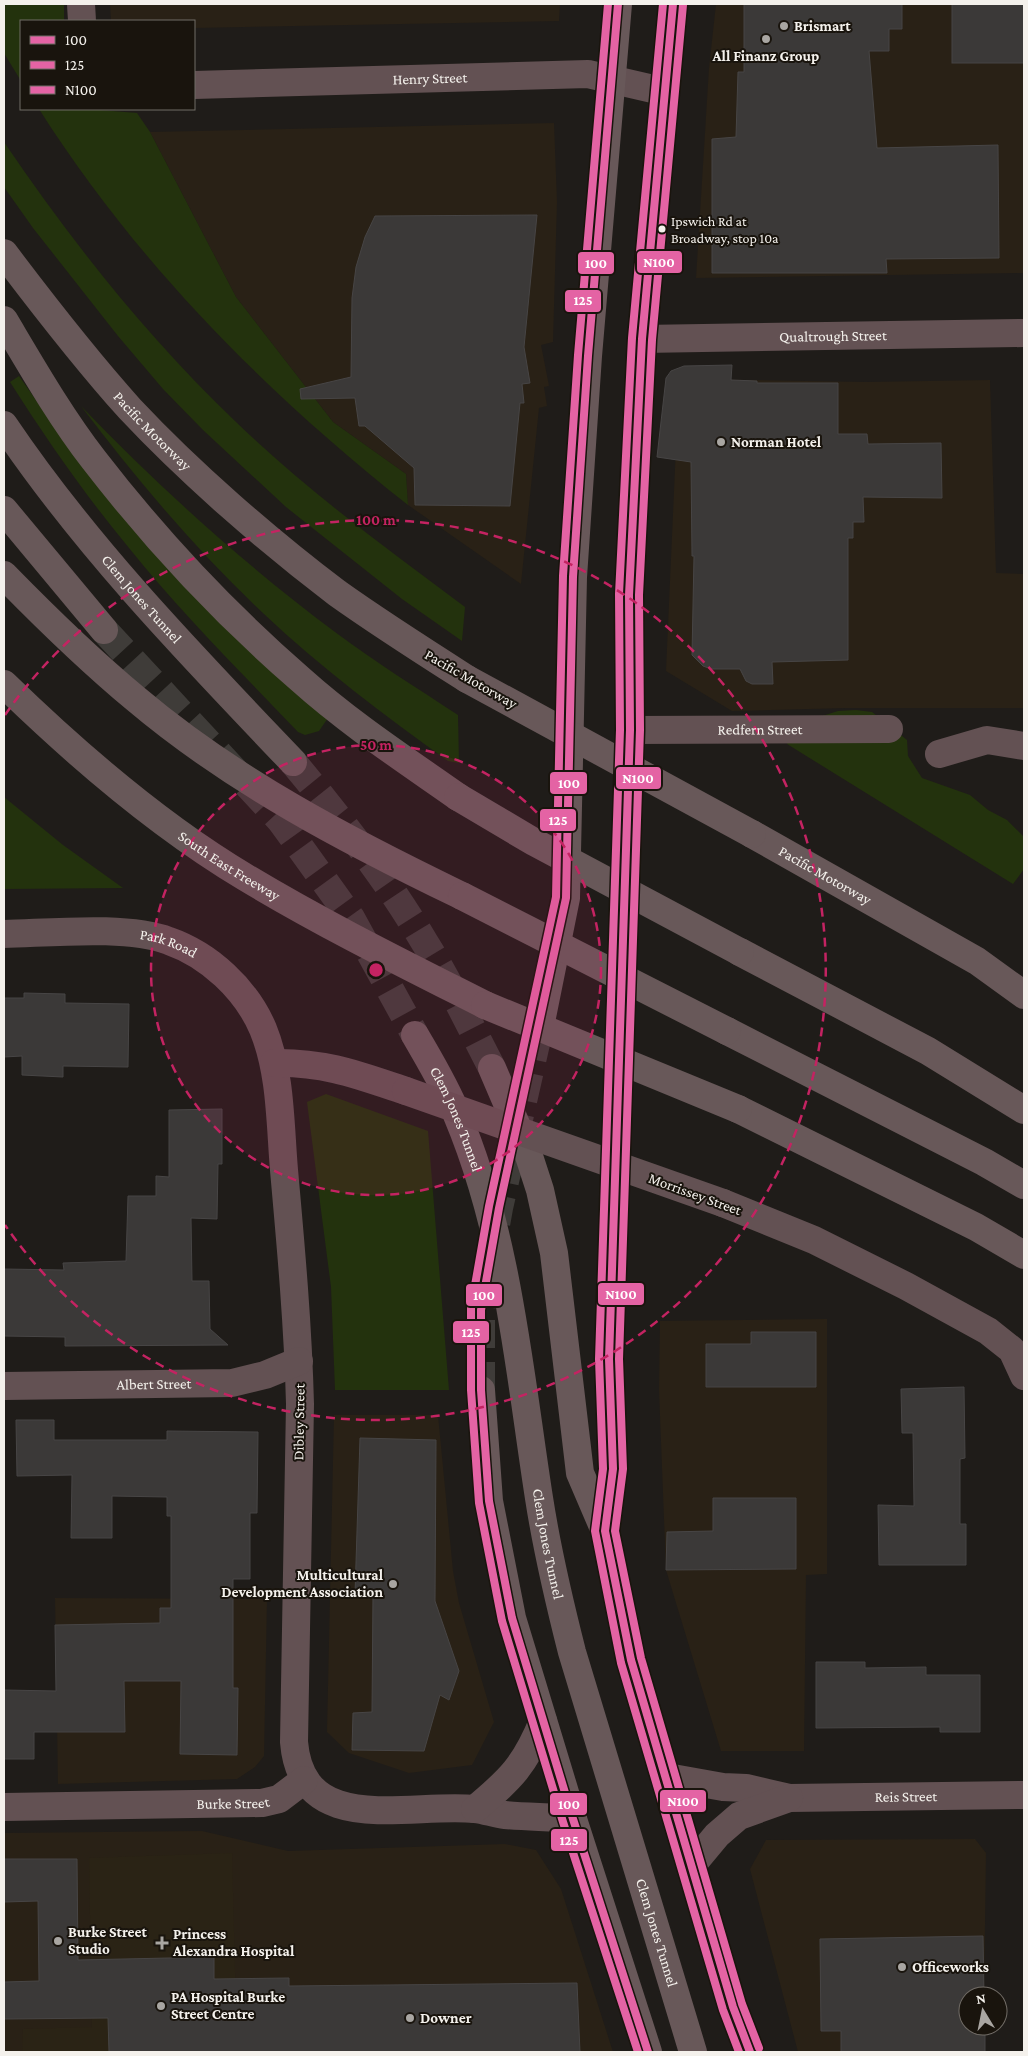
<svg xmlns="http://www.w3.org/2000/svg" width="1028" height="2056" font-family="'Crimson Pro',serif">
	<rect width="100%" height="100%" fill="#1f1c19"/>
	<g fill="#292116">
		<polygon points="110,4 560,4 559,21 194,28 194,21 111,21"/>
		<polygon points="716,4 1024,4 1024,273 696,278 709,68"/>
		<polygon points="554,123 557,202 553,342 541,345 549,386 544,387 547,406 539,408 521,584 408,505 406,474 333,422 236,297 150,132"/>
		<polygon points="679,379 866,382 990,380 996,573 1024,574 1024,708 846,708 732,711 666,671"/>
		<polygon points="827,1319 827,1574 806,1575 804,1751 721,1751 666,1570 659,1390 660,1321"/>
		<polygon points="334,1415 438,1415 453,1571 459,1603 494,1722 472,1765 409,1773 349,1753 327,1732"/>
		<polygon points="55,1598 267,1599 264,1756 255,1767 237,1779 58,1784"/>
		<polygon points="202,1831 288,1851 505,1844 536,1850 561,1889 613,2052 4,2052 4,1833"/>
		<polygon points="975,1839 986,1853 984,1996 968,1996 968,2026 985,2026 985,2052 798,2052 750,1869 766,1840"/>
	</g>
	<polygon fill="#2a2315" points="232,1853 237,2052 22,2052 23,2029 92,2027 89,1858"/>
	<g fill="#23320d">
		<polygon points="4,4 64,4 64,21 21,21 21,81 4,53"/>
		<path d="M39 109H88L137 113 150 132 236 297 333 422 406 474 408 505C266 393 136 262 39 109Z"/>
		<path d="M4 142C72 242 147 337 235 421 306 490 386 548 465 607L462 641 402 599 286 507 203 430 163 389 118 336 33 228 4 187Z"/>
		<path d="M19 376 69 447 328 718 319 731 305 735 298 732C241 672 181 613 129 548 85 495 47 440 10 382Z"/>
		<path d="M81 406C160 488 244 564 335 632 375 662 417 688 458 715L459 763 448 761C384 715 321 668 264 614 196 550 137 480 81 406Z"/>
		<polygon points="856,710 872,712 907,740 908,756 922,778 970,795 988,810 1007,820 1024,837 1024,869 1013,884 787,744 797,724 838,711"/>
		<polygon points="4,797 63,845 123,888 4,889"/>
		<polygon points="326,1094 428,1131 449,1390 335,1390 331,1287 307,1102"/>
	</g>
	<g fill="#3b3938" stroke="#474545">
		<polygon points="744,4 902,4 902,29 889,29 889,51 869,51 877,148 998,145 999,258 886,259 887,273 712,273 712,139 736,137 738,72 744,72"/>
		<rect x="952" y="4" width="72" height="59"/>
		<polygon points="537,215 524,347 530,383 522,384 524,403 520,403 510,506 415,505 414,468 365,426 359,426 355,398 301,399 300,389 351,377 352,298 356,267 365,237 375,216"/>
		<polygon points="732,365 731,380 757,381 757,383 838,383 838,434 867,434 868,444 941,443 942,498 863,497 864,522 853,522 853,538 848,538 848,660 772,662 773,684 752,684 746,681 740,669 711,669 703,666 692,655 694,556 692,556 691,462 657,457 666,378 671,371 684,366"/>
		<polygon points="24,993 65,994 65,1003 129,1004 128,1067 63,1066 63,1077 22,1075 22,1056 4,1057 4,998 24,998"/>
		<polygon points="222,1109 222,1164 218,1164 217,1219 191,1218 192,1281 209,1281 210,1329 228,1345 65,1346 65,1337 4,1336 4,1269 64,1270 63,1263 126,1261 128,1196 156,1196 156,1176 169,1177 169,1110"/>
		<polygon points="751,1332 816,1332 816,1387 706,1387 706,1344 751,1344"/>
		<polygon points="964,1387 965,1458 960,1459 960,1524 966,1524 966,1565 879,1565 878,1505 914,1506 913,1433 902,1433 901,1389"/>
		<polygon points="16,1420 54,1420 54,1440 167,1440 167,1431 258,1432 257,1513 250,1513 250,1579 233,1579 233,1688 238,1688 237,1755 180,1754 181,1681 124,1681 125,1732 34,1732 34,1759 4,1759 4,1690 56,1691 55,1625 160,1623 160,1608 171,1608 171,1516 167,1516 167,1497 112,1496 112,1538 71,1538 72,1475 17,1476"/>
		<polygon points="360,1438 436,1440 435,1601 459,1671 449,1700 440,1695 424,1751 352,1750 353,1713 372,1712 373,1594 355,1594"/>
		<polygon points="713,1498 796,1498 796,1569 666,1570 667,1532 713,1531"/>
		<polygon points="816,1662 865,1662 865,1668 926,1667 926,1675 980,1675 980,1732 940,1732 940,1727 816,1728"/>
		<polygon points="4,1859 77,1859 78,1960 214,1957 214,1979 289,1978 289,1986 577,1983 580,2052 109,2052 108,2018 4,2019 4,1982 39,1981 38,1901 4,1902"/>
		<polygon points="983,1936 984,1996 968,1996 968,2026 985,2026 985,2052 841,2052 841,2031 821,2031 820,1939"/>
	</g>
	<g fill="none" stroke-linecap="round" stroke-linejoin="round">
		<g stroke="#3f3c39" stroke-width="28" stroke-dasharray="28 14" stroke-linecap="butt">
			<polyline points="104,630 281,821 351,918 415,1035"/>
			<path d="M293 762C341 820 387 879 425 943 450 983 470 1026 492 1068"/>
			<polyline points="481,1390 481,1310 499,1208 542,1017"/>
		</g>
		<g stroke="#635153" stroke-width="28">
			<polyline points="81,4 82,21"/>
			<path id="s1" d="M194 85 588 74 666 92"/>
			<path id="s2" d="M642 339 1024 333"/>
			<path id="s3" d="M630 730 889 729"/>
			<polyline points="939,754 987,740 1024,746"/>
			<path id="s4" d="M4 934C50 933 127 925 169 941 209 955 246 989 263 1029 281 1073 280 1123 284 1170 291 1248 298 1326 300 1404L294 1742C302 1839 410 1802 475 1809 485 1810 495 1814 505 1815 527 1817 550 1817 573 1819"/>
			<path d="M274 1063C325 1062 358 1075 406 1091"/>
			<polyline points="723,1203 814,1240 906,1286 988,1331 1012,1350 1024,1376"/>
			<path id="s5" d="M4 1386 232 1383 265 1375 299 1361"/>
			<path id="s6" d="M667 1777 723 1787 746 1788 789 1798 1024 1795"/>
			<path id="s7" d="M4 1807 262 1803 279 1799 304 1780"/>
			<path d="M475 1809C511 1779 525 1765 543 1721"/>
			<polyline points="692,1865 717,1835 739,1816 789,1798"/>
		</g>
		<g stroke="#685859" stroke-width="28">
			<polyline points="673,4 642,339 629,595 630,730 609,1359 613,1469 605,1531 631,1660 733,2007 750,2052"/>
			<path id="s8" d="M4 253C44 306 85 359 130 409 190 473 267 540 337 593 379 623 423 651 467 679"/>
			<path d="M4 320C32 367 60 416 94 460 155 539 224 613 300 679 349 723 404 759 458 797"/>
			<path id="s9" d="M4 425C87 548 191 655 293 762"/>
			<polyline points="4,510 104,630"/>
			<path d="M4 575C46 618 89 660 136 699 233 781 348 841 462 896"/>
			<path id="s10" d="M4 684C76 754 158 825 245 877 323 924 404 964 485 1005"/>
			<path id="s11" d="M752 834 977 961 1024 995"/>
			<polyline points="740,952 928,1051 1024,1110"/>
			<polyline points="542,1017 566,898 573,577 588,356 618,4"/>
			<polyline points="727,1031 984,1162 1024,1185"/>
			<path id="s12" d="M415 1035C430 1061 446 1087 457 1115 508 1236 519 1369 539 1498 547 1550 559 1601 572 1652L693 2052"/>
			<polyline points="492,1068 527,1150 540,1190 554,1253 580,1473 604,1529"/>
			<polyline points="738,1109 976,1227 1024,1255"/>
			<polyline points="481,1390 489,1501 512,1618 573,1819 648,2052"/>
		</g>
		<polyline stroke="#635153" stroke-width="28" points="406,1091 723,1203"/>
		<g stroke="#685859" stroke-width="28">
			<polyline points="467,679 752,834"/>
			<polyline points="458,797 534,842 740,952"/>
			<polyline points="462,896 727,1031"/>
			<polyline points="485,1005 738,1109"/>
		</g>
		<g stroke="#19140d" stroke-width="11">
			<g id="bus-1">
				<polyline points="618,4 588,356 573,577 566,898 499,1208 481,1310 481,1390 489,1501 512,1618 573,1819 648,2052"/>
				<polyline points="673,4 642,339 629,595 630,730 609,1359 613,1469 605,1531 631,1660 733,2007 750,2052"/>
			</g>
		</g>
		<g stroke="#19140d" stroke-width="11">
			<g id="bus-2">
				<polyline points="608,4 578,355 563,576 556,897 489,1206 471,1308 471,1390 479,1503 502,1621 563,1822 638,2052"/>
				<polyline points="663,4 632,338 619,594 620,730 599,1359 603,1469 595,1531 621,1663 723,2010 739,2052"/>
			</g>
		</g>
		<g stroke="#19140d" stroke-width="11">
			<polyline id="bus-3" points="683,5 652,340 639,595 640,730 619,1359 623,1469 615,1531 641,1658 742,2004 759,2048"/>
		</g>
		<use href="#bus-1" stroke="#e463a4" stroke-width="8"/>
		<use href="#bus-2" stroke="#e463a4" stroke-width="8"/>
		<use href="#bus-3" stroke="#e463a4" stroke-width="8"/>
	</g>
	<circle cx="376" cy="970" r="225" fill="#c42362" fill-opacity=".12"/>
	<g fill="none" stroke="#c42362" stroke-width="2.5" stroke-dasharray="9 6">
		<circle cx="376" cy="970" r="225"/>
		<path d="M5 715A450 450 0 1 1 5 1225"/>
	</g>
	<g fill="#a9a6a2" stroke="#19140d" stroke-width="2">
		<circle cx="784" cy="26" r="5"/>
		<circle cx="766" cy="39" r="5"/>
		<circle cx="721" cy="442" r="5"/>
		<circle cx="393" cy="1584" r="5"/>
		<circle cx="58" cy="1941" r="5"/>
		<path d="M159.5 1935.5h5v5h5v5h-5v5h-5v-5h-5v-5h5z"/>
		<circle cx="902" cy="1967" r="5"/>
		<circle cx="161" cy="2006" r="5"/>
		<circle cx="410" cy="2018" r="5"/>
	</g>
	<circle fill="#f4f1ec" stroke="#19140d" stroke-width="2" cx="662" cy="229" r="4.5"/>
	<g text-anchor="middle" stroke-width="4" stroke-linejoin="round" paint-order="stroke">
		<g font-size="14" fill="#f4f1ec" stroke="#19140d" text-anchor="start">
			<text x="671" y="226">Ipswich Rd at<tspan x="671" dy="17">Broadway, stop 10a</tspan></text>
		</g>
		<g font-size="15" font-weight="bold" fill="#f4f1ec" stroke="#19140d" text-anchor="start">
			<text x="794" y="31">Brismart</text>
			<text x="766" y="61" text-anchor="middle">All Finanz Group</text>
			<text x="731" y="447">Norman Hotel</text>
			<text x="383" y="1580" text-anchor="end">Multicultural<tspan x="383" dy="17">Development Association</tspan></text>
			<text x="68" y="1937">Burke Street<tspan x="68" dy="17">Studio</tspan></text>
			<text x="173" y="1939">Princess<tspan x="173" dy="17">Alexandra Hospital</tspan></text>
			<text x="912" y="1972">Officeworks</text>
			<text x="171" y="2002">PA Hospital Burke<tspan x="171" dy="17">Street Centre</tspan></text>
			<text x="420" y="2023">Downer</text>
		</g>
		<g font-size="15" fill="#f4f1ec" stroke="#19140d">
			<text dy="5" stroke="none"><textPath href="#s1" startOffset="236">Henry Street</textPath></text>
			<text dy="5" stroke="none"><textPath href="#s2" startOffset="191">Qualtrough Street</textPath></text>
			<text dy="5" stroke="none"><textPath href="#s8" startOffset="232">Pacific Motorway</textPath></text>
			<text dy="5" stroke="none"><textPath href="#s9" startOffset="222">Clem Jones Tunnel</textPath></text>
			<text transform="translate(471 679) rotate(30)" y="5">Pacific Motorway</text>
			<text dy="5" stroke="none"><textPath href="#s3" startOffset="130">Redfern Street</textPath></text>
			<text dy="5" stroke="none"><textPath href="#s10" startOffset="290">South East Freeway</textPath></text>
			<text dy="5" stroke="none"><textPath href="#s11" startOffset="84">Pacific Motorway</textPath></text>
			<text dy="5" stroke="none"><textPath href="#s4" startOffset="166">Park Road</textPath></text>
			<text dy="5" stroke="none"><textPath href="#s12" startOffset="94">Clem Jones Tunnel</textPath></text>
			<text transform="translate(695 1194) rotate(20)" y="5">Morrissey Street</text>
			<text dy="5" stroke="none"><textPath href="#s5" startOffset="150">Albert Street</textPath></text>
			<text transform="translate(299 1422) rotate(-89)" y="5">Dibley Street</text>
			<text dy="5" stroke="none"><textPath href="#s12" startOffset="530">Clem Jones Tunnel</textPath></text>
			<text dy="5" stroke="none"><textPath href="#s6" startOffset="241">Reis Street</textPath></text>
			<text dy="5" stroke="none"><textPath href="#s7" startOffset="229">Burke Street</textPath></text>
			<text dy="5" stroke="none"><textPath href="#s12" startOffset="934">Clem Jones Tunnel</textPath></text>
		</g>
	</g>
	<circle cx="376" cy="970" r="8" fill="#c42362" stroke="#19140d" stroke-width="2.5"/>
	<g font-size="15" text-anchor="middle" font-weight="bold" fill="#c42362" stroke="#19140d" stroke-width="4" stroke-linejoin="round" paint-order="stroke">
		<text x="376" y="525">100 m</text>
		<text x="376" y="750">50 m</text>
	</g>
	<g stroke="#19140d" stroke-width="2">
		<rect x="636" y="250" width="47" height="24" rx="5" fill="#e463a4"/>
		<rect x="577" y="251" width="38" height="24" rx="5" fill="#e463a4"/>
		<rect x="564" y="289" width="38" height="24" rx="5" fill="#e463a4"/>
		<rect x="615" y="766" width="47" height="24" rx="5" fill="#e463a4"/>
		<rect x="549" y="771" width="39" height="24" rx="5" fill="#e463a4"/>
		<rect x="539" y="808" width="38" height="24" rx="5" fill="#e463a4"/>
		<rect x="597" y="1282" width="48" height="24" rx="5" fill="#e463a4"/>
		<rect x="465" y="1283" width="38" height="24" rx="5" fill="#e463a4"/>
		<rect x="452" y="1320" width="38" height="24" rx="5" fill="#e463a4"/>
		<rect x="659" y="1789" width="48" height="24" rx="5" fill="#e463a4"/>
		<rect x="549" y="1792" width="39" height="24" rx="5" fill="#e463a4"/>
		<rect x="550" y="1828" width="38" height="24" rx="5" fill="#e463a4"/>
	</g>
	<g font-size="14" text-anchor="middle" font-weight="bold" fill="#fff">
		<text x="659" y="267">N100</text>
		<text x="596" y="268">100</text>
		<text x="583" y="305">125</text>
		<text x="638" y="783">N100</text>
		<text x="569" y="788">100</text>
		<text x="558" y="825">125</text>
		<text x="621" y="1299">N100</text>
		<text x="484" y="1300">100</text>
		<text x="471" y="1337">125</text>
		<text x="683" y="1806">N100</text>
		<text x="569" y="1809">100</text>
		<text x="569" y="1845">125</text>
	</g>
	<rect width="1028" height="2056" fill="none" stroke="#f4f1ec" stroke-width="10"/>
	<rect x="20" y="20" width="175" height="90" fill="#19140d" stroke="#716c66"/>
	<rect x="30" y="36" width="25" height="8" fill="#e463a4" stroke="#716c66"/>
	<text x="65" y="45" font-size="15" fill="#f4f1ec">100</text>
	<rect x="30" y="61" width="25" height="8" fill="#e463a4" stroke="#716c66"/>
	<text x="65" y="70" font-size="15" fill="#f4f1ec">125</text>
	<rect x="30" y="86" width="25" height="8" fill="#e463a4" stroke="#716c66"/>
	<text x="65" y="95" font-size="15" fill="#f4f1ec">N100</text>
	<g transform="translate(983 2011) rotate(350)"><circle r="24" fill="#19140d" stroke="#716c66"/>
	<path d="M0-4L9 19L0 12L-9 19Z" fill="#a9a6a2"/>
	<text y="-8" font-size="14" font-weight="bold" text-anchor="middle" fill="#f4f1ec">N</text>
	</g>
</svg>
